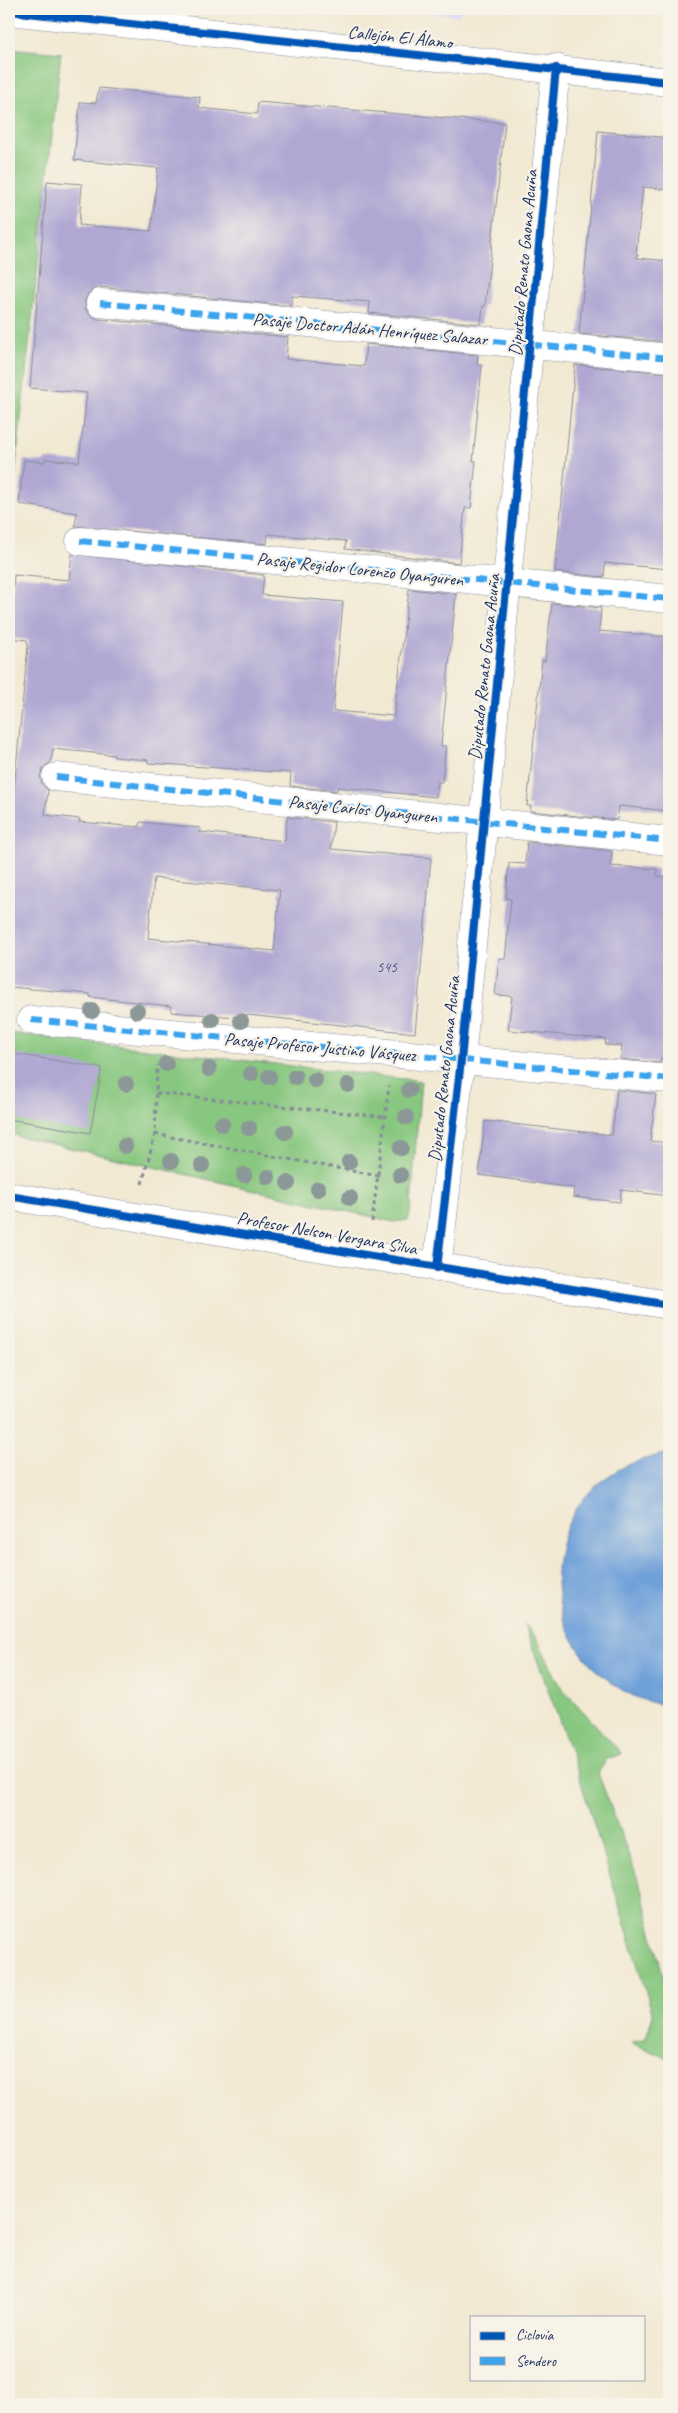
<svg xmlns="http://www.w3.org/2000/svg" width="678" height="2413" font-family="Caveat,sans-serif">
	<rect width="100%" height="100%" fill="#f7f3e8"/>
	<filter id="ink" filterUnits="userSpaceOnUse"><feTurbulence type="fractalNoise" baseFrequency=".02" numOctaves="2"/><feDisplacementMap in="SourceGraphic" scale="10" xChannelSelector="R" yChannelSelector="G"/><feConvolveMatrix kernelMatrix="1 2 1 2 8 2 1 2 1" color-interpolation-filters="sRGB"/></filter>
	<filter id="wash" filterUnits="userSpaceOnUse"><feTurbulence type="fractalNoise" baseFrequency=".0096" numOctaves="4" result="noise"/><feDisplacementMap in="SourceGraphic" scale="20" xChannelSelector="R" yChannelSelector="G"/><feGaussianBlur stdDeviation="1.12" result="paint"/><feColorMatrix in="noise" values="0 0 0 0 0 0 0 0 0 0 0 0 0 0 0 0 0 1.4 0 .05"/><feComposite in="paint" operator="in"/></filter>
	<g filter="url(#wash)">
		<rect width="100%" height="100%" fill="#f2e9d3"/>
		<polygon fill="#d9d6f7" points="393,9 460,9 459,16"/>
		<g fill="#88c77f" stroke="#527b6e">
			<polygon points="9,48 61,53 9,528"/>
			<polygon points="9,1033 421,1081 410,1215 408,1220 394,1222 9,1134"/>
			<polygon points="524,1624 536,1637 561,1687 622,1754 607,1759 598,1773 640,1885 669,1999 669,2059 631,2043 646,2038 653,2015 576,1766"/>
		</g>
		<path fill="#6ea0d9" stroke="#44689c" d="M669 1453V1705C647 1704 623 1693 607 1679 537 1626 540 1514 618 1470 634 1461 651 1457 669 1453Z"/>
		<g id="blocks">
			<g fill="#b0a8d3" fill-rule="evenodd">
				<polygon points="99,88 200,97 199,108 257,114 258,102 505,123 485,306 483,306 481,324 369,313 370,302 292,296 291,306 101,287 93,289 88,294 85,301 86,310 91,316 98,319 288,337 286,359 364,366 366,344 478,355 477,365 482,365 473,461 476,461 471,508 465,508 459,563 345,549 346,541 268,534 267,544 75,526 77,513 19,504 24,460 44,462 45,459 79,462 87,393 30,388 47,181 82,184 79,225 151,231 158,168 74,160 80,102 96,103"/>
				<polygon points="598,131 669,138 669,190 643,187 636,254 638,254 637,258 669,261 665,314 669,315 669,342 579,334"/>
				<polygon points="575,365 669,373 669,569 605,563 604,577 555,572"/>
				<path d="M72 554 264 575 262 595 343 602 333 711 394 716 409 589 456 594 441 746H446L442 782H438L436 797 337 787V791L290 786 291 773 148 763V760L114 757V755L53 749 51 762 44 767 40 776 42 784 48 790 45 815 80 819 79 822 139 827 140 822 201 828 200 832 285 841 287 817 334 822 331 849 431 858 415 1033 238 1014V1017L171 1012V1006L90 997V994L9 987V809H12L28 646 27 640 9 638 14 575 69 580ZM154 878 280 890 274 951 148 938Z"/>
				<polygon points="552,603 601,608 599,631 669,637 669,811 619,806 617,820 530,811 531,806 527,806 542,660 545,661"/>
				<polygon points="527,842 612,851 610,866 657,869 657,876 669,877 669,1058 661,1058 660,1063 620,1059 622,1046 605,1045 606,1039 508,1030 512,996 495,995 499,958 505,959 511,899 506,898 509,863 525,864"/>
				<polygon points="9,1053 102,1068 90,1133 9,1119"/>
				<polygon points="617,1090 656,1094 650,1141 669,1143 669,1196 621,1190 620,1202 573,1197 574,1188 479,1175 485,1121 612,1135"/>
			</g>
		</g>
	</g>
	<g filter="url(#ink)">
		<use href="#blocks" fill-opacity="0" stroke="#868c98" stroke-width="1"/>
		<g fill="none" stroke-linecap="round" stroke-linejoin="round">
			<g stroke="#868c98" stroke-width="29">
				<g id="minor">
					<polyline points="9,11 669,82"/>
					<polyline points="100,303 669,358"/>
					<polyline points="80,541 669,599"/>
					<polyline points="56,777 669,841"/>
					<polyline points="31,1020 669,1079"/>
					<polyline points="9,1196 669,1305"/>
					<polyline points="437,1268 461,1060 556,68"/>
				</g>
			</g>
			<g stroke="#868c98" stroke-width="3" stroke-dasharray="4 4" stroke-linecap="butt">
				<polyline points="156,1093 386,1117"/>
				<polyline points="155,1134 379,1176"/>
				<polyline points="142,1184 155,1134 157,1065"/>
				<polyline points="372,1222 389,1086"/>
			</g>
			<use href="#minor" stroke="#fff" stroke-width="28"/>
			<g stroke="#3da3ed" stroke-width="6" stroke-dasharray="12 6" stroke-linecap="butt">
				<polyline points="100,303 669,358"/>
				<polyline points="80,541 669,599"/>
				<polyline points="56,777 669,841"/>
				<polyline points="31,1020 669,1079"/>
			</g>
			<g stroke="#f7f3e8" stroke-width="11">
				<g id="cycleway">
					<polyline points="9,11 669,82"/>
					<polyline points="9,1196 669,1305"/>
					<polyline points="437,1268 461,1060 556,68"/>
				</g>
			</g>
			<use href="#cycleway" stroke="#0057b8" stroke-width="8"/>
		</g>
		<g fill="#8b9897">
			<circle cx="92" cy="1011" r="8"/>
			<circle cx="137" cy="1011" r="8"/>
			<circle cx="212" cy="1020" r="8"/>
			<circle cx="241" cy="1021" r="8"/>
			<circle cx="166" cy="1064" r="8"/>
			<circle cx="209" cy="1069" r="8"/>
			<circle cx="251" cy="1074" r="8"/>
			<circle cx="269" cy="1077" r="8"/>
			<circle cx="295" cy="1077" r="8"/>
			<circle cx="315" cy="1080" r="8"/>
			<circle cx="126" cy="1084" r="8"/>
			<circle cx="348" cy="1085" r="8"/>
			<circle cx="409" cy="1090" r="8"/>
			<circle cx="406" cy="1117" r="8"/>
			<circle cx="222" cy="1124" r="8"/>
			<circle cx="249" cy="1128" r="8"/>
			<circle cx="285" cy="1132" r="8"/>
			<circle cx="125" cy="1146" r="8"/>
			<circle cx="401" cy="1148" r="8"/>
			<circle cx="171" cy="1161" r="8"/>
			<circle cx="349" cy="1162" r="8"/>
			<circle cx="202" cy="1165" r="8"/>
			<circle cx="244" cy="1175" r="8"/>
			<circle cx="400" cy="1175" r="8"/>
			<circle cx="268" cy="1177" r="8"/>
			<circle cx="288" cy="1183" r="8"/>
			<circle cx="318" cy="1189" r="8"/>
			<circle cx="350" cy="1198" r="8"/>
		</g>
	</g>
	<g text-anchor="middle" stroke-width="4.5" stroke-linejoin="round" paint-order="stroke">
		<g font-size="15" fill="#404d7b">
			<text x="387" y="972">545</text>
		</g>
		<g font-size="18" fill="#1b2f5e" stroke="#f7f3e8">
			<text transform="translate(400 37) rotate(6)" y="6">Callejón El Álamo</text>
			<text transform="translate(523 263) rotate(-85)" y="6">Diputado Renato Gaona Acuña</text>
			<text transform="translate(370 329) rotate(5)" y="6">Pasaje Doctor Adán Henríquez Salazar</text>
			<text transform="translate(360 569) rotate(6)" y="6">Pasaje Regidor Lorenzo Oyanguren</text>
			<text transform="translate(484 667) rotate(-84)" y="6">Diputado Renato Gaona Acuña</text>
			<text transform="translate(363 809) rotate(6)" y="6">Pasaje Carlos Oyanguren</text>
			<text transform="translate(320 1047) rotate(5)" y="6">Pasaje Profesor Justino Vásquez</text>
			<text transform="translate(444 1069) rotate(-84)" y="6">Diputado Renato Gaona Acuña</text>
			<text transform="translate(327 1233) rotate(10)" y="6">Profesor Nelson Vergara Silva</text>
		</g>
	</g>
	<rect width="678" height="2413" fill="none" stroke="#f7f3e8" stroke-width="30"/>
	<rect x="470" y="2316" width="175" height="65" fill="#f7f3e8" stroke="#9fa5b1"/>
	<rect x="480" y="2332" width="25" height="8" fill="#0057b8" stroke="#9fa5b1"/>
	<text x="516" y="2340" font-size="15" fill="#1b2f5e">Ciclovía</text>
	<rect x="480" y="2357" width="25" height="8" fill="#3da3ed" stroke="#9fa5b1"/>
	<text x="516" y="2366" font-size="15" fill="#1b2f5e">Sendero</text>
</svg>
